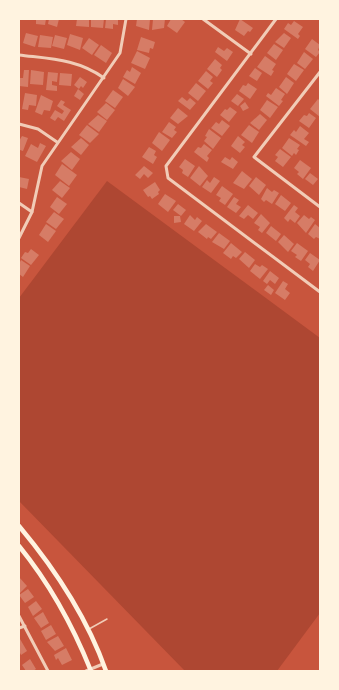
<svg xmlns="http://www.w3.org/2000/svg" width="339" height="690" font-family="Bitter,serif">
	<rect width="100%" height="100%" fill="#c8553d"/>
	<polygon fill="#ae4732" points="107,181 320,338 320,613 277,671 185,671 19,501 19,298"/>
	<g fill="#d67c66">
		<polygon points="36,19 46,19 45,25 36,24"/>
		<polygon points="49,19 59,19 57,27 48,24"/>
		<polygon points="77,19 89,19 89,27 76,26"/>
		<polygon points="91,19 104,19 103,28 91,27"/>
		<polygon points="106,19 118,19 118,25 113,24 113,29 105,28"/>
		<polygon points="137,19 150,19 149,30 136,26"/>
		<polygon points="153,19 165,19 164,28 152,30"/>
		<polygon points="171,19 181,19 185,22 177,33 167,26"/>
		<polygon points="240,19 253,28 250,32 248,31 244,36 235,30"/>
		<polygon points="294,21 303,27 298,34 300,36 298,39 284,29 288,23 291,25"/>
		<polygon points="26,33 38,36 35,47 23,43"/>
		<polygon points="284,33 291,38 284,48 275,42"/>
		<polygon points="70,34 83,38 80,50 67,45"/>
		<polygon points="40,35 53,37 51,48 38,47"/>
		<polygon points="55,35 67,38 64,49 52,46"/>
		<polygon points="141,37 155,42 153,49 150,48 149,53 137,50"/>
		<polygon points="89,38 99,45 92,55 82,48"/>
		<polygon points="312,39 320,45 318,50 320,52 316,57 305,49"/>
		<polygon points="274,44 283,50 276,60 267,53"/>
		<polygon points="101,45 112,53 106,63 94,55"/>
		<polygon points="218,47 224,51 227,48 233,52 227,61 215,52"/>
		<polygon points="137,51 150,58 145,69 131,63"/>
		<polygon points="304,52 313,59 305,69 297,63"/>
		<polygon points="265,56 276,64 272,70 274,71 271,76 257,67"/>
		<polygon points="215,59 222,65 220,68 222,70 217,77 207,69"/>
		<polygon points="294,64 304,70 296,81 287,74"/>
		<polygon points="132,67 141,73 135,84 123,77 127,70 130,72"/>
		<polygon points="255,68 262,73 257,81 249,76"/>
		<polygon points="24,70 29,70 28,87 19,86 19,78 23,78"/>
		<polygon points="31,70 44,72 43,85 30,84"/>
		<polygon points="206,71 213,77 210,81 213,83 208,89 198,81"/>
		<polygon points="48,72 58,73 57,82 52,81 52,85 57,86 57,91 46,90"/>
		<polygon points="60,73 72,74 71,86 59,85"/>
		<polygon points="80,77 87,82 83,88 81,86 79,89 74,85"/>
		<polygon points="286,77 294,83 287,94 279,87"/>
		<polygon points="123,79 135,87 128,96 118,88"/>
		<polygon points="196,83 206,91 198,101 188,93"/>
		<polygon points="248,83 257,89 250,99 239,91 243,85 246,86"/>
		<polygon points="276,88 285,94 281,100 283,101 279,106 266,96 268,93 271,95"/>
		<polygon points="78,89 84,94 80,100 74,96"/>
		<polygon points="113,90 123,97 115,108 105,101"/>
		<polygon points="25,93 37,95 36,106 29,105 28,110 22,109"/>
		<polygon points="237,94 244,99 238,106 231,101"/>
		<polygon points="41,95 53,101 50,111 44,110 42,115 35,112"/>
		<polygon points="182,97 187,101 190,98 196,103 190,110 178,101"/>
		<polygon points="318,99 320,101 320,117 310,109"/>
		<polygon points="61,100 65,102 63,105 71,110 64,121 58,117 55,121 50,118 55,110 62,114 64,111 57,106"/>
		<polygon points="267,100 278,107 270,118 260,110"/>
		<polygon points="245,102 249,108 243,111 240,106"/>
		<polygon points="106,103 115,110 107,120 97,112"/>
		<polygon points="230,107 237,112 229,122 220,115 225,109 227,110"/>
		<polygon points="178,108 188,116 178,124 170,118"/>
		<polygon points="309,113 316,118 309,128 299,121 304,115 307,116"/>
		<polygon points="260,114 267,120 259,130 250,123"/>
		<polygon points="98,115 107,121 99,132 88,124"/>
		<polygon points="222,120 230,126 222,136 211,128 216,122 219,124"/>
		<polygon points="169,122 176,127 174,130 177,132 172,138 162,132"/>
		<polygon points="87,125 99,134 90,143 79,135"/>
		<polygon points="249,125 259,132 252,143 241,135"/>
		<polygon points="300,126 309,133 304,139 309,142 306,146 290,135 294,130 296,132"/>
		<polygon points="209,129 221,138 213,149 204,141 207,137 205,136"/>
		<polygon points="159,132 170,140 162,151 152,143"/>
		<polygon points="22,136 28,138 23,151 20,150 19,153 19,141"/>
		<polygon points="238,136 245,142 242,145 245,147 240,153 231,146"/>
		<polygon points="81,138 89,145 81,155 71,147"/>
		<polygon points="289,138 300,145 297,149 299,150 296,155 294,153 292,156 282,148"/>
		<polygon points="40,143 46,146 37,162 25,156 31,144 38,148"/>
		<polygon points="204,144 212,150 207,156 209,158 207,162 194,152 198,147 201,148"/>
		<polygon points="149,147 156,151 154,155 157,157 153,164 142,157"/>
		<polygon points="280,149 291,157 283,167 275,161 278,157 275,155"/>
		<polygon points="71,152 80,159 72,170 61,161"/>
		<polygon points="225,157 230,160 232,157 238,162 233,169 221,162"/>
		<polygon points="185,159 195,166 188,177 182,173 183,170 179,167"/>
		<polygon points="300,160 311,168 303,179 297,174 299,172 294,168"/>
		<polygon points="62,164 77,175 69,186 55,175"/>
		<polygon points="144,166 153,173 148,178 144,174 140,179 135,175"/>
		<polygon points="199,166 208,176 200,186 190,178"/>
		<polygon points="242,171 252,179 244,189 233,183"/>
		<polygon points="310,173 318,179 313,185 305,179"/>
		<polygon points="19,177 29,179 27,189 19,187"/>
		<polygon points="214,177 220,181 211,193 202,187 207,180 210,183"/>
		<polygon points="256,177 266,185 259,195 249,186"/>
		<polygon points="60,181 70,188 62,198 52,190"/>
		<polygon points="155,182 160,190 158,192 159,194 152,199 150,196 148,197 143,190"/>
		<polygon points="222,186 233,194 225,205 219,201 221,198 216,195"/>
		<polygon points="267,188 272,192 274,190 279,193 272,204 266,200 264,202 261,199"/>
		<polygon points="165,194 176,201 168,212 158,204"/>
		<polygon points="281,195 291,203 285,211 275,204"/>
		<polygon points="57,197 67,204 59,214 50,207"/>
		<polygon points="234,197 239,200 236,204 241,207 236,213 227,207"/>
		<polygon points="178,204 186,210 181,216 173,210"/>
		<polygon points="248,205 258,213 253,219 248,215 244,219 239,216"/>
		<polygon points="294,205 298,208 295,212 300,216 295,223 290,219 288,222 284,218"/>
		<polygon points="54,212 64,219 56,229 46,222"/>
		<polygon points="261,214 270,223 262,233 258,230 260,227 254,223"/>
		<polygon points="190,215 195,220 197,217 202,221 194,231 184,224"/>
		<polygon points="304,215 309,219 311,217 315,220 306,233 297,223"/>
		<polygon points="174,216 180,216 181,222 174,223"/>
		<polygon points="46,224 56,231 48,242 39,235"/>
		<polygon points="206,224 217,232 211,239 208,237 207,239 198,232"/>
		<polygon points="315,224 320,228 320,239 316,237 314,239 308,234"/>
		<polygon points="271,226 281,234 276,241 266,233"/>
		<polygon points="219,233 230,241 224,249 212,242"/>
		<polygon points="284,235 294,244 288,252 278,242"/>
		<polygon points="231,243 242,252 236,258 233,256 231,259 223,253"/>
		<polygon points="297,243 308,251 301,261 295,257 297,255 291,251"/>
		<polygon points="31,249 39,255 31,265 21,258 25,252 28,253"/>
		<polygon points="245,252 255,260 249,268 239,259"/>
		<polygon points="310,253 320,260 313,271 308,267 310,264 305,260"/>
		<polygon points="21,260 30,266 23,277 19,274 19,264"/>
		<polygon points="255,264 260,267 262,265 268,269 260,279 250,271"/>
		<polygon points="270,271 279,278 275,284 270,280 267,284 263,281"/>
		<polygon points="283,281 288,284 285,289 290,293 285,300 275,293"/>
		<polygon points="268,285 274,290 271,295 264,290"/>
		<polygon points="19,577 27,586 20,593 19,592"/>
		<polygon points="28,589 34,597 25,603 19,595"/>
		<polygon points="36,601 42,609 33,616 28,607"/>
		<polygon points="43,612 49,623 41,628 34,618"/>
		<polygon points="51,625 56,634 46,640 41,631"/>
		<polygon points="58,636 64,646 55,651 47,642"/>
		<polygon points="20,639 27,651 21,655 19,651"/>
		<polygon points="66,648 72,660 62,665 58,658 56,660 54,655"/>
		<polygon points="30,659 36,669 33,671 26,671 22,665"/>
	</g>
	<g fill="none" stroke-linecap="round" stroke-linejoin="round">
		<polyline stroke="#f1ccb7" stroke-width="1.5" points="89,629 107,619"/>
		<g stroke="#f1ccb7" stroke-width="3">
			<polyline points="203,19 251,54"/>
			<polyline points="276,19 166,166 168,178 320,292"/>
			<path d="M19 55C51 59 77 59 104 78"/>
			<polyline points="320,72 254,157 320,207"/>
			<polyline points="19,124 38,129 57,142"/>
			<polyline points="19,203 32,212"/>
			<polyline points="19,238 32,212 42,166 120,53 126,19"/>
			<polyline points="19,616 48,671"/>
			<polyline points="19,628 25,626"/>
			<polyline points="86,671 103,664"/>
		</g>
		<g stroke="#fff3e0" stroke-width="4.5">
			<path d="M19 526C55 569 87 617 106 671"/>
			<path d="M19 546C50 584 73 626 91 671"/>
		</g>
	</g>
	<rect width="339" height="690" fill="none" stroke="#fff3e0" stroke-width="40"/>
</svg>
